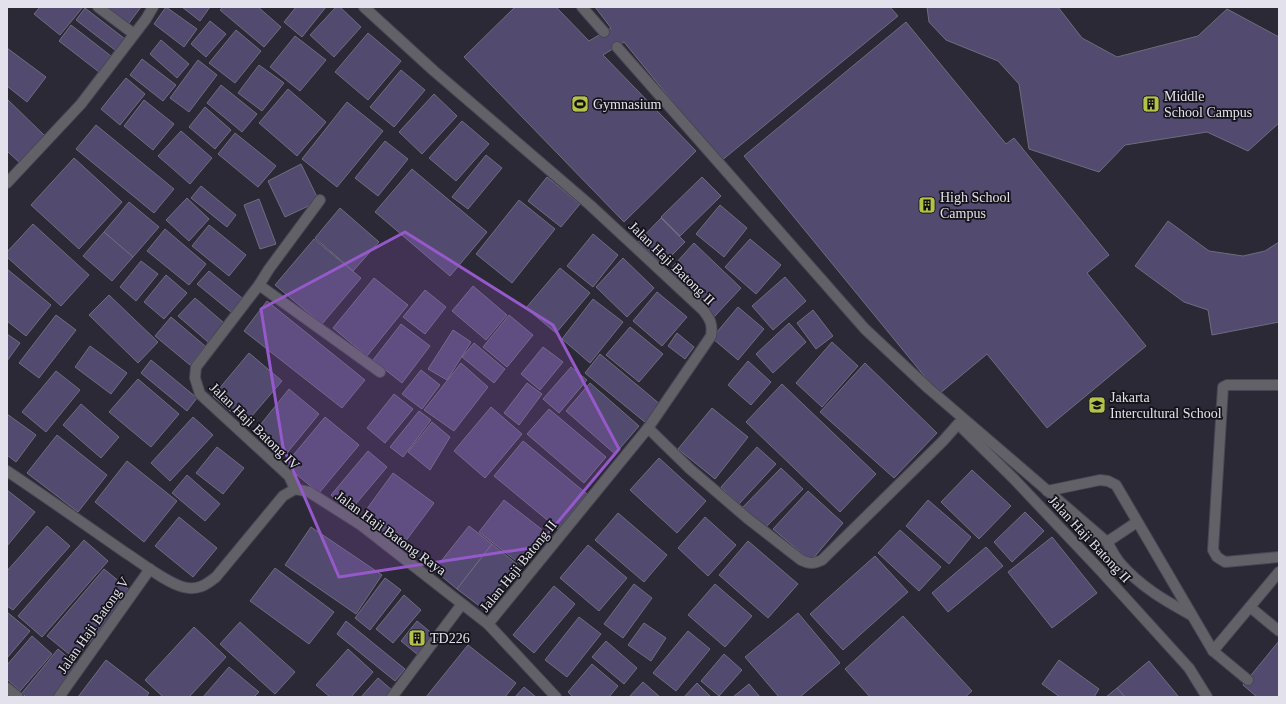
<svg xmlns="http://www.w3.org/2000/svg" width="1286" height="704" font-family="Georgia,serif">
	<rect width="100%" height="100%" fill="#2c2937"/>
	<g fill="#534a70" stroke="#6f6c7d">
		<polygon points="40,7 83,7 60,35 34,14"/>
		<polygon points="100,7 141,7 126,27"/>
		<polygon points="166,7 197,29 184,47 154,24"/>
		<polygon points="182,7 210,7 200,21"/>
		<polygon points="223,7 258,7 281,27 264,47 220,10"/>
		<polygon points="296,7 326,7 302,37 284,22"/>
		<polygon points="336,7 340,7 361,27 334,57 310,35"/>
		<polygon points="515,7 556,7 589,41 611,28 595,7 890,7 898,16 721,161 624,42 603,55 696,151 624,222 464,57"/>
		<polygon points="927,7 1058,7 1082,38 1117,57 1198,36 1227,9 1279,37 1279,123 1248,151 1207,132 1125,145 1099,172 1029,149 1019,84 998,61 946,40 929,22"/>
		<polygon points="85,8 125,39 115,50 76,20"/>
		<polygon points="210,21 226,34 206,57 191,44"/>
		<polygon points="906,22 1006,144 1014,138 1109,255 1087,273 1146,346 1047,428 987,354 939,394 744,156"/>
		<polygon points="71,25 111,56 99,72 59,41"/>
		<polygon points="236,30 261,51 235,83 209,63"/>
		<polygon points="368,33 401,61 368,100 335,72"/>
		<polygon points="295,36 326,60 300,91 270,67"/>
		<polygon points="161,40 189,64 177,78 150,54"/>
		<polygon points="7,48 46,77 27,102 7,86"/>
		<polygon points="142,59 176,85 163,101 130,75"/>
		<polygon points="198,60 217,75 189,112 170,98"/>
		<polygon points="259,65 284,83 262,111 238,93"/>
		<polygon points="401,70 425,90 394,127 370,107"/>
		<polygon points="126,78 145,94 120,125 101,109"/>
		<polygon points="221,85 257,114 242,132 207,103"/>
		<polygon points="288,89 326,122 297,156 259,123"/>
		<polygon points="434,94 457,116 422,154 399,132"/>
		<polygon points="7,99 45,136 20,163 7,151"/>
		<polygon points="144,100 174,124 153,150 124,126"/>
		<polygon points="347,102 383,131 337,187 302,159"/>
		<polygon points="205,107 231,130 215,149 189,127"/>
		<polygon points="462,121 489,144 456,181 429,158"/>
		<polygon points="96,125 174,189 154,213 76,149"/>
		<polygon points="181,131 212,158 190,184 158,156"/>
		<polygon points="235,133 276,166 258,187 218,154"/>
		<polygon points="385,141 408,159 378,196 355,178"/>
		<polygon points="486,155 502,168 468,209 452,197"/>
		<polygon points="74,158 122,202 79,249 31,205"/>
		<polygon points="301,164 319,201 285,217 268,181"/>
		<polygon points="412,169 487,232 450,276 375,212"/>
		<polygon points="547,177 580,204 561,227 528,201"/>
		<polygon points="702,177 721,196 680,236 661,217"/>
		<polygon points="201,186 236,215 227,227 191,198"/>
		<polygon points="187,198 209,219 189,241 166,220"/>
		<polygon points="259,199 276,244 260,249 244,205"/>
		<polygon points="519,200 555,229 512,283 476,254"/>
		<polygon points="129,202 159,227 133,257 104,232"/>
		<polygon points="720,205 747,228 724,257 696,234"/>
		<polygon points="340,208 379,242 353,271 315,238"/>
		<polygon points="661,218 685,242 661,266 637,243"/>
		<polygon points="1168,221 1209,251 1243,256 1265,251 1279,242 1279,322 1212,335 1208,310 1184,302 1135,266"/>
		<polygon points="33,224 89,275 61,306 7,257 7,252"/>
		<polygon points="209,225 246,255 229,276 192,246"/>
		<polygon points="165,229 206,264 189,285 147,251"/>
		<polygon points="104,232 133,257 112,281 83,256"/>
		<polygon points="593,234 618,255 593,287 567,266"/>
		<polygon points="314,239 361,278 322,324 275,285"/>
		<polygon points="750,239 781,265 756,294 725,267"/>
		<polygon points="694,243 741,288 714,317 667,273"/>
		<polygon points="623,258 654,288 627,317 596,287"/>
		<polygon points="141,261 158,274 136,301 120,287"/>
		<polygon points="560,268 590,293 556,333 526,308"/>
		<polygon points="7,269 51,305 26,336 7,321"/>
		<polygon points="209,271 242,298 231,312 197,284"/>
		<polygon points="166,275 187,293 164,319 144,302"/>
		<polygon points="785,277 806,301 773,330 752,306"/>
		<polygon points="374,278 408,305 367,356 333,328"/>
		<polygon points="473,286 507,315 486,340 452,311"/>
		<polygon points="425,290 446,307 425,334 403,317"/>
		<polygon points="657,292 687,317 662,346 633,321"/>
		<polygon points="109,295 158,342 138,363 89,315"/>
		<polygon points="195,298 224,323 208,342 178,316"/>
		<polygon points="593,299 623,322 590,363 562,339"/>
		<polygon points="267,301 365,380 342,408 244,331"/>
		<polygon points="738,307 764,329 738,360 712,338"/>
		<polygon points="813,310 833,336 816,349 797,323"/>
		<polygon points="56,315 76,330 39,378 19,363"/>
		<polygon points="509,315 533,335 507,367 483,347"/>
		<polygon points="171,317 205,346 190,365 155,336"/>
		<polygon points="789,323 806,342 773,373 756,354"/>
		<polygon points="401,324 430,346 402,383 373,360"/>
		<polygon points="630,327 663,354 639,382 606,355"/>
		<polygon points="453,330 471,342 447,380 428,369"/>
		<polygon points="677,333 694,347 685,359 668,346"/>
		<polygon points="7,334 20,343 7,361"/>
		<polygon points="832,342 858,366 822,407 796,383"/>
		<polygon points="474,343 505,369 494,383 462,357"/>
		<polygon points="90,346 127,373 111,394 75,367"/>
		<polygon points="543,347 563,362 540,390 521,374"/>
		<polygon points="249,353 282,381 245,424 213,396"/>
		<polygon points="600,354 661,405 646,423 585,373"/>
		<polygon points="151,360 197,398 187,411 141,373"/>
		<polygon points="748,361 771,382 751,405 728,385"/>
		<polygon points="461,363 488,387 454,431 424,410"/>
		<polygon points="865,363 937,433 894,478 820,412"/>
		<polygon points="571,367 587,380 559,413 543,399"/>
		<polygon points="421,370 440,385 422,409 402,394"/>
		<polygon points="56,371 80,390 46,432 22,412"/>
		<polygon points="138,379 179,414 151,447 109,412"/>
		<polygon points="527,383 542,394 519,425 504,413"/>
		<polygon points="590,383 639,426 615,454 566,411"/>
		<polygon points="782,384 876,474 840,512 746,422"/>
		<polygon points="289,389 319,414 287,453 257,429"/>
		<polygon points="394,394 413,409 385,443 367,428"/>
		<polygon points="81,404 119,437 101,458 63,425"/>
		<polygon points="491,407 522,434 485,478 454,451"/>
		<polygon points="712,408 748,437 715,479 678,449"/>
		<polygon points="549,409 606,457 584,483 527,434"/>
		<polygon points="419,411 431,420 403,457 390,447"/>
		<polygon points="7,414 36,435 16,462 7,455"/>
		<polygon points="193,417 213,435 170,481 151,463"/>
		<polygon points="325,417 359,445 319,493 285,465"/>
		<polygon points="432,422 450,437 430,470 408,452"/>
		<polygon points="57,435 107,475 78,512 27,473"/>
		<polygon points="523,441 587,494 558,529 494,476"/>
		<polygon points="217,447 244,468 223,494 196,473"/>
		<polygon points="757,447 776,464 739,504 721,487"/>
		<polygon points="368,451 387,467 350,511 331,495"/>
		<polygon points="659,458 706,501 677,533 630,490"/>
		<polygon points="127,461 177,501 144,542 95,502"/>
		<polygon points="781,468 803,489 765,528 743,507"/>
		<polygon points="972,470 1011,506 979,539 941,502"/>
		<polygon points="393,473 434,503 402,546 361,517"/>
		<polygon points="187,475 220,504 205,521 172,493"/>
		<polygon points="7,490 35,512 7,546"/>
		<polygon points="808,491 843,523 811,561 773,529"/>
		<polygon points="504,500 549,535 524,567 479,532"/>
		<polygon points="928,500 971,537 949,564 906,526"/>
		<polygon points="1025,512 1044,531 1012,562 994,542"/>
		<polygon points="618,513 667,555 644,582 595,540"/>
		<polygon points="179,517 217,548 193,577 155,546"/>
		<polygon points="705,517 736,545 708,576 678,548"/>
		<polygon points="47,526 70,546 13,610 7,606 7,571"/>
		<polygon points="469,526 492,544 457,589 434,570"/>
		<polygon points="311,527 382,575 356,614 285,565"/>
		<polygon points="900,530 941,567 919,591 878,553"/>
		<polygon points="1052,537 1097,593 1052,628 1008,572"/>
		<polygon points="84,540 108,561 42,637 18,616"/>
		<polygon points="748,541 798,584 768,618 719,575"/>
		<polygon points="492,544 517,564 482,608 457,589"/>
		<polygon points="588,545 627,578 599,611 560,578"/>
		<polygon points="986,547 1003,566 948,612 932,593"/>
		<polygon points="875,556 908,592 843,650 810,614"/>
		<polygon points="275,568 334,612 309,644 250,601"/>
		<polygon points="104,569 132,592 75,659 47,636"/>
		<polygon points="385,578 401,590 370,630 355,618"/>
		<polygon points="634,584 652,598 623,638 604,624"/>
		<polygon points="715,584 752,616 725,647 688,615"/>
		<polygon points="554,586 575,604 534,653 513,635"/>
		<polygon points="404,595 421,610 393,643 376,629"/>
		<polygon points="7,612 30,631 7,658"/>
		<polygon points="798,613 840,663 800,697 779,697 745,657"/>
		<polygon points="903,616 972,691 965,697 870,697 845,669"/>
		<polygon points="579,617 601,634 567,677 545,660"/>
		<polygon points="346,621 405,669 395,681 337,634"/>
		<polygon points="417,621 434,635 418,655 401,641"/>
		<polygon points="240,622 295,672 275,694 220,644"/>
		<polygon points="644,623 666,638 651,661 628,645"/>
		<polygon points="194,627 226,657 189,697 163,697 145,680"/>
		<polygon points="688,631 710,649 676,691 653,673"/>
		<polygon points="32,636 52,654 20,691 7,679 7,665"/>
		<polygon points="606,641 637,668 624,684 592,657"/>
		<polygon points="1279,641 1279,697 1257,697 1243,685"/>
		<polygon points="468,645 516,683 505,697 426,697"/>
		<polygon points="58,649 79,667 55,697 26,697 22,693"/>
		<polygon points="348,649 373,672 351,697 330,697 316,685"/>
		<polygon points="724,654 742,670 719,696 701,681"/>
		<polygon points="106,660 149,693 146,697 78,697"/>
		<polygon points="1059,660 1099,689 1094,697 1060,697 1042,684"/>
		<polygon points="1149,661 1178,696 1176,697 1125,697 1117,688"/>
		<polygon points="592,664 618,686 609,697 573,697 568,692"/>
		<polygon points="229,667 259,692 254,697 203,697"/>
		<polygon points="378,678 393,691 388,697 361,697"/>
		<polygon points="643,682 660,697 629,697"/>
		<polygon points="697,683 711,697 684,697"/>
		<polygon points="749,684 760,697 733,697"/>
		<polygon points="524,687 536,697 515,697"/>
		<polygon points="1117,688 1125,697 1106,697"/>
	</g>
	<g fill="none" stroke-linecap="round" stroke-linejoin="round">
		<g stroke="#494654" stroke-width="12">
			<g id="service">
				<polyline points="582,7 604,32"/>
				<path d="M617 47 865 329 928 388 1107 542C1111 549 1115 557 1120 563 1141 587 1164 600 1191 615"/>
				<polyline points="1279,385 1227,385 1223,387 1213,550 1217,557 1225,562 1279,557"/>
				<polyline points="1047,491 1100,480 1108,481 1116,485 1213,651 1248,680"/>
				<polyline points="1107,542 1137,522"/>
				<polyline points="1250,607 1279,631"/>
				<polyline points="1213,651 1279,572"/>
			</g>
		</g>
		<g stroke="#494654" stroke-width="12">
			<g id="minor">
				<polyline points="98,7 134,34"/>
				<path d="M364 7 434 71 590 205 703 310C710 319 713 324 711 336L648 428 488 624"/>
				<polyline points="7,183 81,104 146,19 153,7"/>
				<polyline points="259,285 380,372"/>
				<path d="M648 428 690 469 747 518 801 560C809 564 814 564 822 560L943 441 958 424 1014 479 1100 570 1189 668 1207 697"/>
				<polyline points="295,489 289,476 200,394 195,378 196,367 259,285 269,269 320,200"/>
				<polyline points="7,688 18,697"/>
				<polyline points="59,697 150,569"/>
				<polyline points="392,697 462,604"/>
			</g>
		</g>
		<g stroke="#494654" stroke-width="12">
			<path id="tertiary" d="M7 471C46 497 84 524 123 551 139 561 165 582 183 587 197 591 206 585 216 577L283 496 295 489 309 492 361 525 488 624 556 697"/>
		</g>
		<use href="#service" stroke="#626168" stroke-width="10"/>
		<use href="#minor" stroke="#626168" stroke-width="10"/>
		<use href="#tertiary" stroke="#626168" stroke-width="10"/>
	</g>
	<path fill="#9559ca" fill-opacity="0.2" stroke="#9559ca" stroke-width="3" stroke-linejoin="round" d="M405 232 553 325 619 449 537 547 339 577 283 447 261 309Z"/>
	<defs>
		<g id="stadium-square" transform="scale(0.9)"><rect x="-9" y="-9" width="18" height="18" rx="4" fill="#b4c24a" stroke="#141319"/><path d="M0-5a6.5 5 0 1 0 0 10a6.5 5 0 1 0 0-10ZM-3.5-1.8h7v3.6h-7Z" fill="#111"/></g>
		<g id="building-square" transform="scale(0.9)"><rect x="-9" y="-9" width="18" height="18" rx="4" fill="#b4c24a" stroke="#141319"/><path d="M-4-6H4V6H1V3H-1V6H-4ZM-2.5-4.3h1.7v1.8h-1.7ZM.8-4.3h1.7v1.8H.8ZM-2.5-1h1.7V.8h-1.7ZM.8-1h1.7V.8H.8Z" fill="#111"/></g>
		<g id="school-square" transform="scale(0.9)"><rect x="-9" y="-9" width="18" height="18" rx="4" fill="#b4c24a" stroke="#141319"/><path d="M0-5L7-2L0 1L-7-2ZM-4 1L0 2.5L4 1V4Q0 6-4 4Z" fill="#111"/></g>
	</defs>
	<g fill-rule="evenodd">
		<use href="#stadium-square" x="580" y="104"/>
		<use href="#building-square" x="1151" y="104"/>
		<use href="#building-square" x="927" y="205"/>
		<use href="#school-square" x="1097" y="405"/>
		<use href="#building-square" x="417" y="638"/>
	</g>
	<g text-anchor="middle" stroke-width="3.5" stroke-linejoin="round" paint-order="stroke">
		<g font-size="14" fill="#e3e1eb" stroke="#141319" text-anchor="start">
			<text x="1164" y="101">Middle<tspan x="1164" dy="16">School Campus</tspan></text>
			<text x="593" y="109">Gymnasium</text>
			<text x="940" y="202">High School<tspan x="940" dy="16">Campus</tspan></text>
			<text x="1110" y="402">Jakarta<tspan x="1110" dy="16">Intercultural School</tspan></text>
			<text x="430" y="643">TD226</text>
		</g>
		<g font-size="14" fill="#e3e1eb" stroke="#141319">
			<text transform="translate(672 263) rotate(44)" y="5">Jalan Haji Batong II</text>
			<text transform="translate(255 426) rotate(44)" y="5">Jalan Haji Batong IV</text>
			<text transform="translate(391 533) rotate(36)" y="5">Jalan Haji Batong Raya</text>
			<text transform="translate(1090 539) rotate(47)" y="5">Jalan Haji Batong II</text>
			<text transform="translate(518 566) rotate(-51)" y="5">Jalan Haji Batong II</text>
			<text transform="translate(93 625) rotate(-55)" y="5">Jalan Haji Batong V</text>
		</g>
	</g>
	<rect width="1286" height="704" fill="none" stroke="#e3e1eb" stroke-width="16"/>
</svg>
